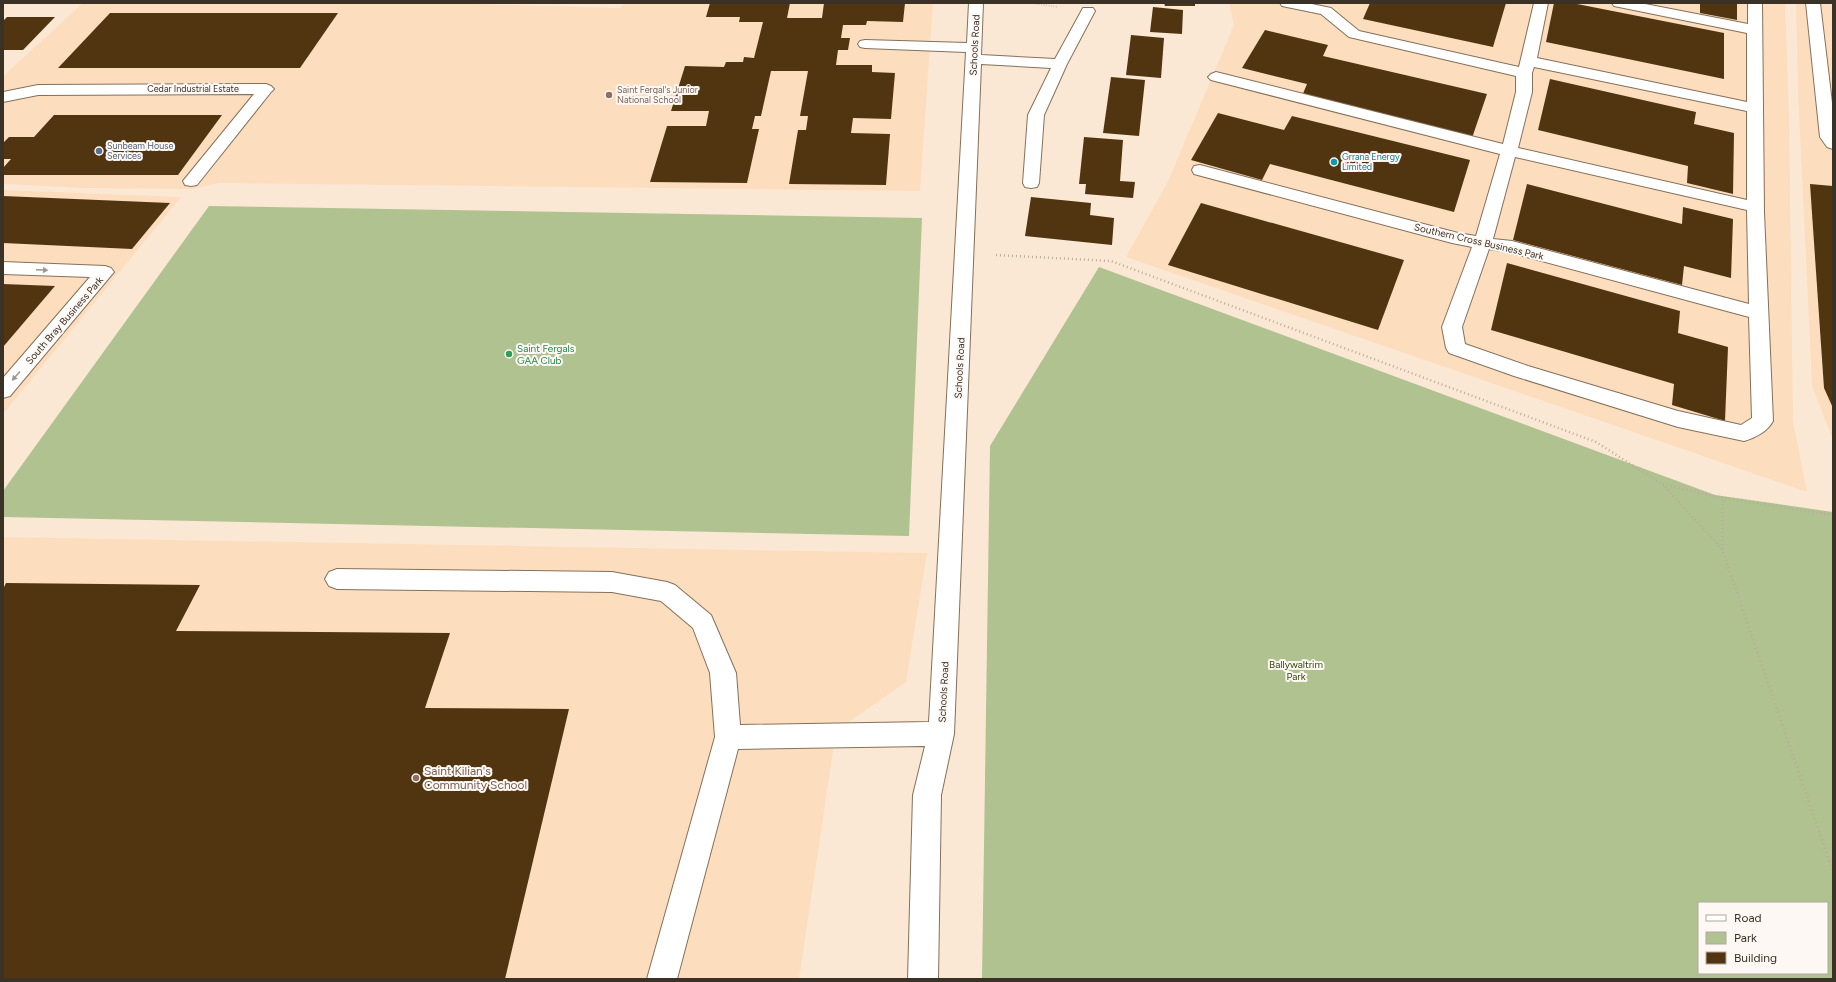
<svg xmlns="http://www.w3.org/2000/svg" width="1836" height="982" font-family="Figtree,sans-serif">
	<rect width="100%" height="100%" fill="#fbe8d4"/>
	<g fill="#fcdebf">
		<polygon points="83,3 430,3 620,8 624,3 933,3 920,191 219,183 192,189 84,188 3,184 3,76"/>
		<polygon points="1229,3 1785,3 1789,116 1793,421 1807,492 1126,257 1168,181 1234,25"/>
		<polygon points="1796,3 1833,3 1833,440 1812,386 1798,94"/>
		<polygon points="3,190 181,197 3,414"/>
		<polygon points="3,537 927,553 906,682 836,731 799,979 3,979"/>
	</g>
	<g fill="#afc28f" fill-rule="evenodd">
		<polygon points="209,206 922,218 909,536 3,517 3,491"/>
		<path d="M1099 267 1715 495 1833 512V979H982L990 446ZM1699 903H1827V973H1699Z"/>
	</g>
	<g fill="#513511">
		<polygon points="710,3 790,3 787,18 822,18 824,3 905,3 903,22 867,21 866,25 843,25 841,38 850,38 848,50 838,50 836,65 872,65 872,72 895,73 891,119 853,118 851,133 890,134 886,185 789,184 798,130 806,130 808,116 800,116 808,71 771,71 761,116 755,116 752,129 759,129 747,183 650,182 667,126 706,126 709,111 671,111 685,66 724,67 726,62 743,62 744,57 754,58 763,22 739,22 740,17 706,17"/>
		<polygon points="1164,3 1195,3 1195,6 1165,6"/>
		<polygon points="1370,3 1506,3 1493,47 1363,19"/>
		<polygon points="1554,3 1572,3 1724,33 1724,79 1546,42"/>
		<polygon points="1700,3 1737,3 1737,20 1700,13"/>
		<polygon points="1153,7 1183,10 1182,34 1150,32"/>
		<polygon points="110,13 338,13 300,68 58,68"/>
		<polygon points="7,17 55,17 23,50 3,50 3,21"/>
		<polygon points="1265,30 1328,45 1323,56 1487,94 1472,138 1302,96 1307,84 1242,68"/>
		<polygon points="1131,35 1164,38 1161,78 1126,75"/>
		<polygon points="1111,77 1145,80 1139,136 1103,133"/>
		<polygon points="1550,79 1696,112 1694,124 1734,133 1733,194 1687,183 1688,166 1538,130"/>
		<polygon points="1218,113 1284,130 1292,116 1470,160 1454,212 1270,164 1262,180 1191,160"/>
		<polygon points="54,115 222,115 178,175 3,175 3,168 11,159 3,159 3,143 9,137 34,137"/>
		<polygon points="1084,137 1123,140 1120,181 1135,182 1133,198 1085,194 1086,184 1079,184"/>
		<polygon points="1527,184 1682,224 1683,207 1733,219 1731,278 1684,266 1682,285 1513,240"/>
		<polygon points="1810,184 1833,186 1833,408 1824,388"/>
		<polygon points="3,196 170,203 132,249 3,243"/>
		<polygon points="1031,197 1091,203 1090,215 1114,218 1112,245 1025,236"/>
		<polygon points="1201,203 1404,260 1378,330 1168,265"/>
		<polygon points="1507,263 1680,311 1678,333 1728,347 1725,421 1672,405 1674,384 1491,330"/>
		<polygon points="3,284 55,286 3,347"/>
		<polygon points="6,583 200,585 176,631 450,633 425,708 569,709 505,979 3,979 3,589"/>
	</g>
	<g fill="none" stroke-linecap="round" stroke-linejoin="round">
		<g stroke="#857059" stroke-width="2">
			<g id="minor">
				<polygon points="969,3 983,3 981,55 1055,59 1083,8 1093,8 1095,11 1067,64 1044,115 1039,183 1037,187 1031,188 1025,187 1023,183 1028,115 1051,68 981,64 954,734 941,795 938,979 908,979 913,795 925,746 738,749 677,979 647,979 715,737 710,673 693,628 661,601 612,592 337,589 329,586 325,579 329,572 337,569 612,572 667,582 675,585 711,615 736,673 740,725 929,722 966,52 865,48 860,47 858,44 860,41 865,40 967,43"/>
				<path d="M1280 3H1307L1331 8 1359 31 1519 67 1534 3H1548L1537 58 1747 102V33L1619 7 1614 6 1612 3H1640L1748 24V3H1762L1764 212 1773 421C1768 431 1755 438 1744 441L1678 427 1514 376 1449 353 1446 348 1442 327 1472 247 1452 243 1194 174 1192 170 1194 166 1200 165 1458 233 1476 236 1500 154 1211 80 1208 77 1211 74 1216 72 1503 144 1516 92V76L1349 37 1321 14 1282 6ZM1534 67 1747 111V200L1518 148 1532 92V73ZM1515 157 1747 210 1749 304 1512 241 1493 239ZM1489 249 1512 253 1749 317 1752 418 1741 425 1678 411 1528 366 1465 344 1462 327Z"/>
				<polygon points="1806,3 1820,3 1833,111 1833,149 1827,147 1820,137"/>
				<polygon points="266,84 271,86 274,89 271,92 197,185 191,186 185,185 183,181 254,94 38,95 3,102 3,92 38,85"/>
				<polygon points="3,262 105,266 111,268 114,272 10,396 3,398 3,378 90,277 3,274"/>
			</g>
		</g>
		<polyline stroke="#bbab9b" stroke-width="2" stroke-dasharray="0.5 2" stroke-linecap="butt" points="1009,3 1032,3 1058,7"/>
		<g stroke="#bbab9b" stroke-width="2.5" stroke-dasharray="1 3" stroke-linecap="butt">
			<polyline points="996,255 1111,261 1596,442 1662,484 1723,498 1833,515"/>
			<polyline points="1662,484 1722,549 1729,568"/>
			<polyline points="1722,549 1723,498"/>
		</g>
		<polyline stroke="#bbab9b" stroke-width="3" stroke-dasharray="1 3.5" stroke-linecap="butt" points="1728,567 1833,872"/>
		<use href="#minor" fill="#fff" fill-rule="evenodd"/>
	</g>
	<defs><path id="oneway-solid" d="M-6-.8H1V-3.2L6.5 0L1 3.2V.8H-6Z"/></defs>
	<g fill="#9c9893">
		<use href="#oneway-solid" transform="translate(42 270) rotate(2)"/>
		<use href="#oneway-solid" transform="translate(16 376) rotate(131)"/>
	</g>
	<g fill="#8d6e63" stroke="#fdf8f3" stroke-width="1.5">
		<circle cx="609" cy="95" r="4"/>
		<circle cx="416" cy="778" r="4"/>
	</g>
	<circle fill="#5c6f8a" stroke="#fdf8f3" stroke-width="1.5" cx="99" cy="151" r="4"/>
	<circle fill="#0f9aa8" stroke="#fdf8f3" stroke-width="1.5" cx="1334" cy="162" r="4"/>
	<circle fill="#2e9e5b" stroke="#fdf8f3" stroke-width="1.5" cx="509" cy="354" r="4"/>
	<g text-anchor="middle" stroke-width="4" stroke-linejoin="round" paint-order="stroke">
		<g font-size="9" fill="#3a3127" stroke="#fdf8f3">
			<text x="193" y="92">Cedar Industrial Estate</text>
		</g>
		<g font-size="9" fill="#785e54" stroke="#fdf8f3" text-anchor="start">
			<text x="617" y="93">Saint Fergal's Junior<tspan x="617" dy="10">National School</tspan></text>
		</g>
		<g font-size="9" fill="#4e5e75" stroke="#fdf8f3" text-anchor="start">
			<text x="107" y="149">Sunbeam House<tspan x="107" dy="10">Services</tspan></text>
		</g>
		<g font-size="9" fill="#0d838f" stroke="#fdf8f3" text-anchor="start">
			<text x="1342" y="160">Grrana Energy<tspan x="1342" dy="10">Limited</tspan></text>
		</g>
		<g font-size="10" fill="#3a3127" stroke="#fdf8f3">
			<text transform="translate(974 45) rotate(-87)" y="4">Schools Road</text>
			<text transform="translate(1479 241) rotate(13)" y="4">Southern Cross Business Park</text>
			<text transform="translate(64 320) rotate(-49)" y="4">South Bray Business Park</text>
			<text transform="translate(959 368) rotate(-87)" y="4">Schools Road</text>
			<text transform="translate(943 692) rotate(-87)" y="4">Schools Road</text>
		</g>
		<g font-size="10" fill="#27864d" stroke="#fdf8f3" text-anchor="start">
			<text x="517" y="352">Saint Fergals<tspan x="517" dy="12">GAA Club</tspan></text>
		</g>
		<g font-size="10" fill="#35450c" stroke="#fdf8f3">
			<text x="1296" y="668">Ballywaltrim<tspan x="1296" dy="12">Park</tspan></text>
		</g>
		<g font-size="12" fill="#785e54" stroke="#fdf8f3" text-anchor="start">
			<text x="424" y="775">Saint Kilian's<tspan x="424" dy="14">Community School</tspan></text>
		</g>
	</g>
	<rect width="1836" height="982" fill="none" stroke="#3a3127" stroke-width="8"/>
	<rect x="1698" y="902" width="130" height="72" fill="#fdf8f3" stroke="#afa8a1"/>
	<rect x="1706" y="915" width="20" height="6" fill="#ffffff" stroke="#afa8a1"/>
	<text x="1734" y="922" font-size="12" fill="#3a3127">Road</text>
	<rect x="1706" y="932" width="20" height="12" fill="#afc28f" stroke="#afa8a1"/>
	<text x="1734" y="942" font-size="12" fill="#3a3127">Park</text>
	<rect x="1706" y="952" width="20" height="12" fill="#513511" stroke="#afa8a1"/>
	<text x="1734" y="962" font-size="12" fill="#3a3127">Building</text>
</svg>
